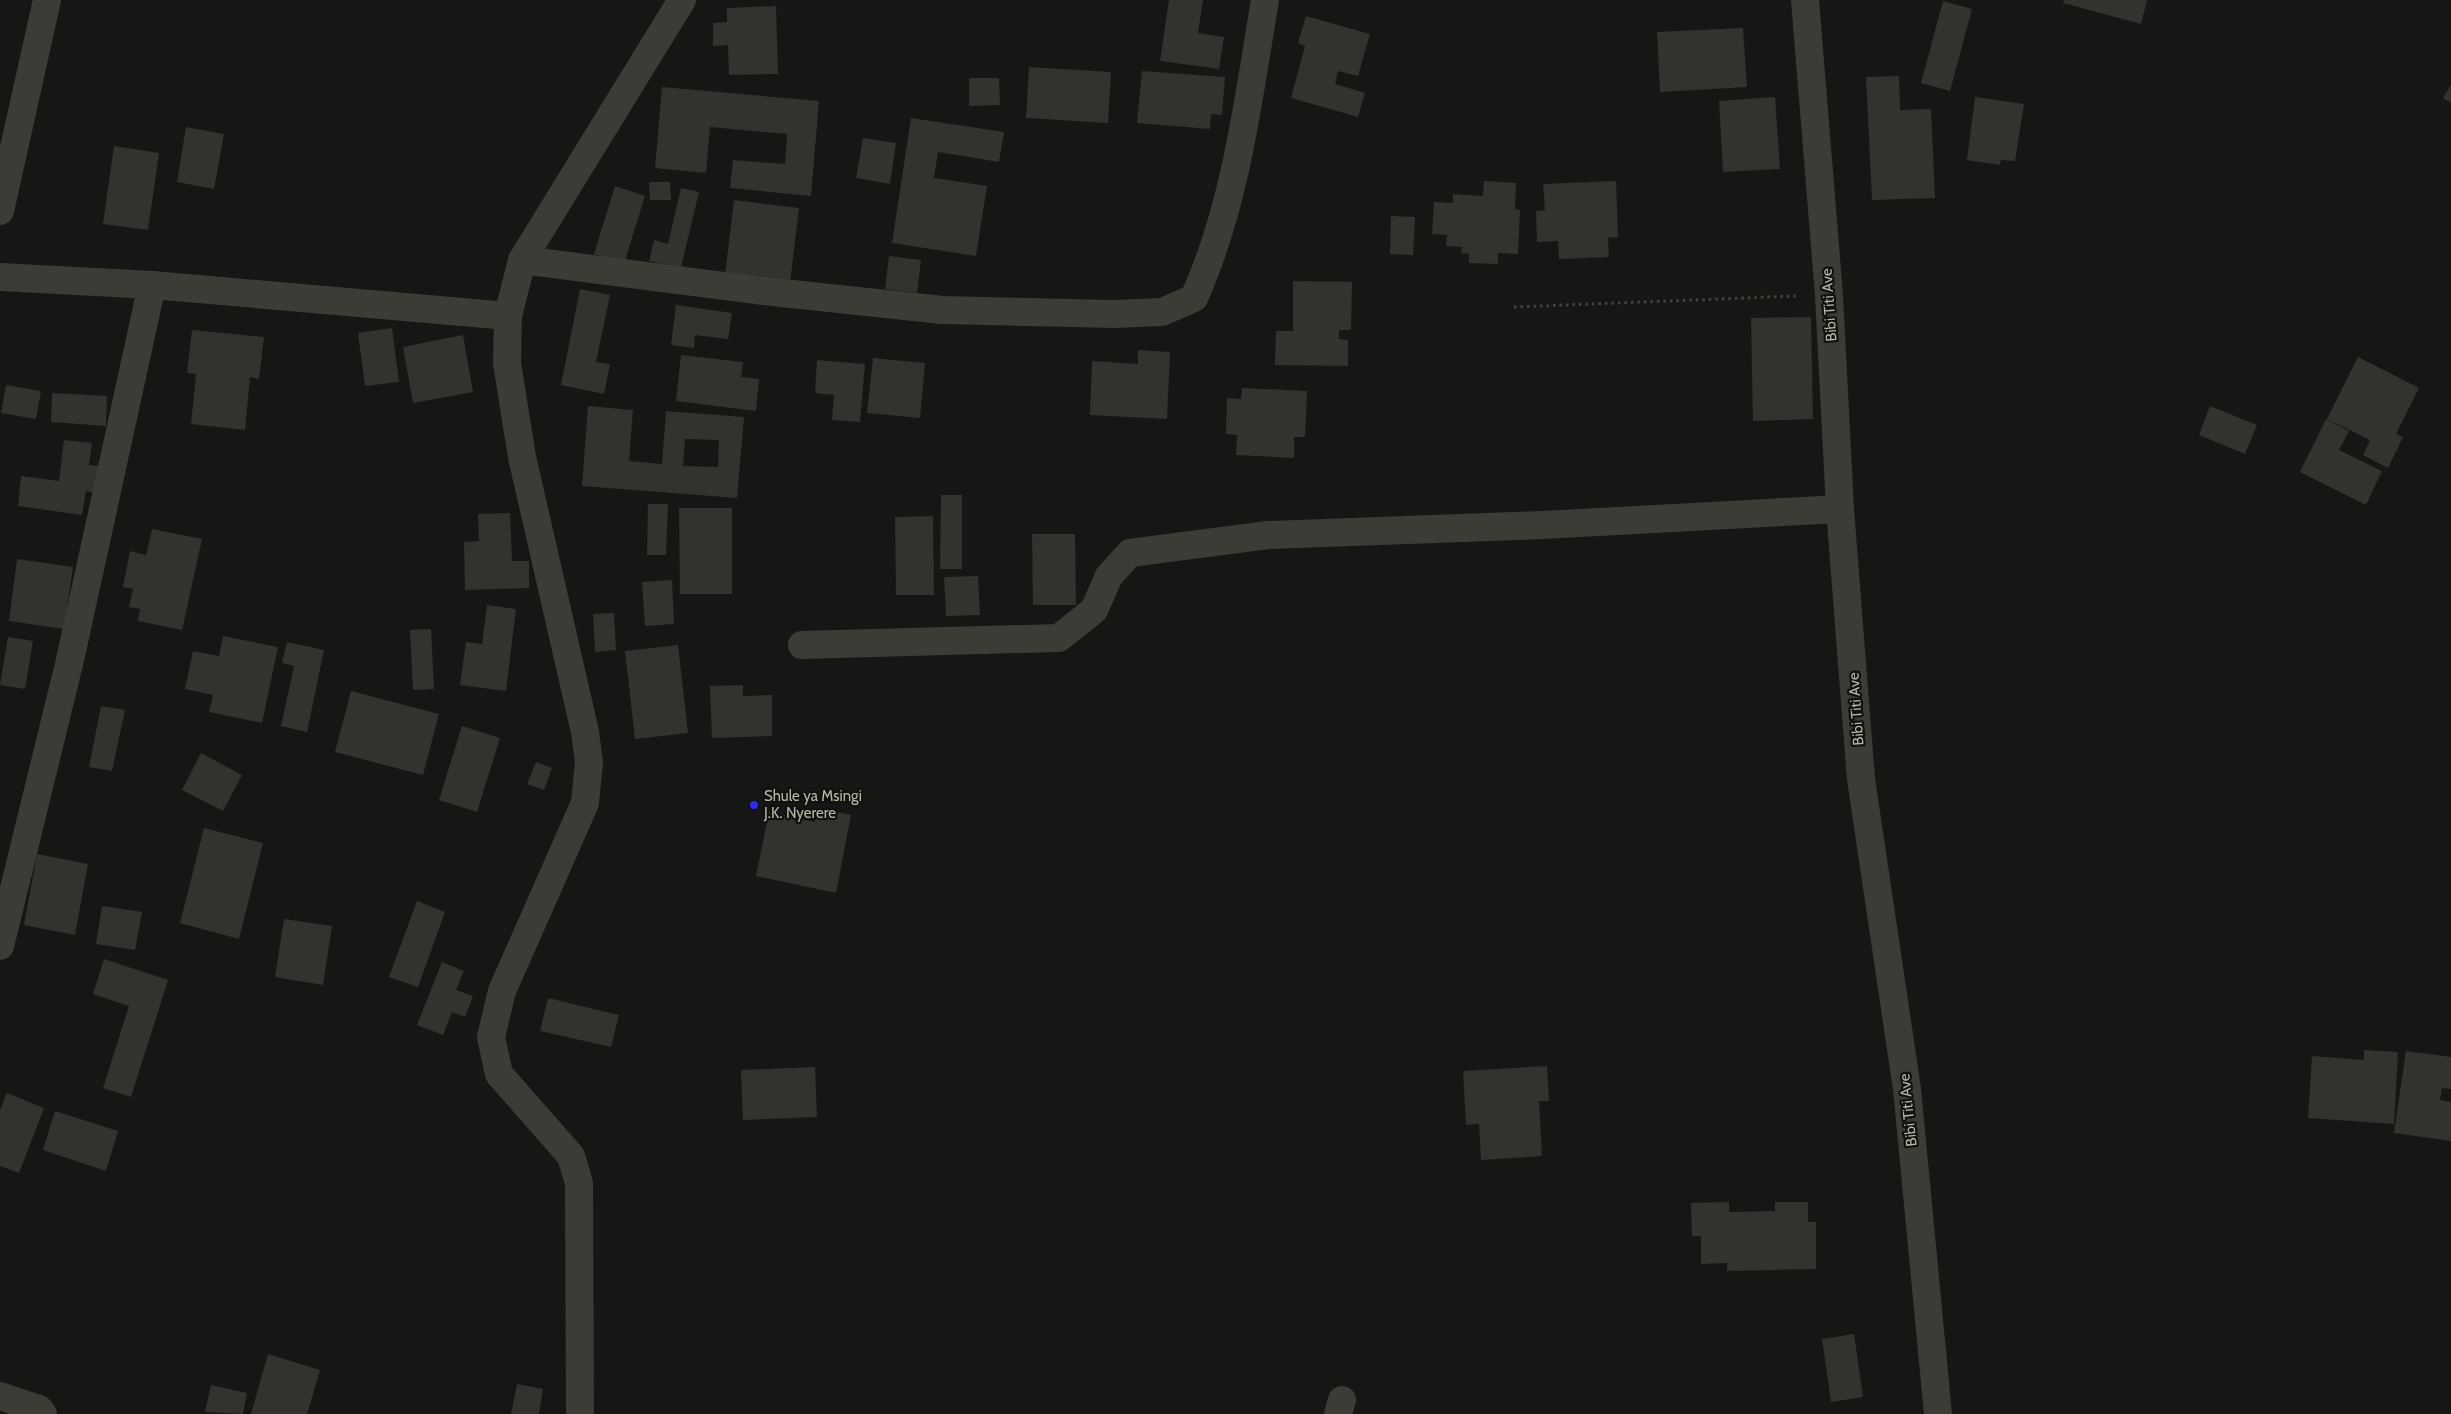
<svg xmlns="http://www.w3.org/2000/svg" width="2451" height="1414" font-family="Cabin,sans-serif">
	<rect width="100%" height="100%" fill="#161614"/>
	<g fill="#32322f" fill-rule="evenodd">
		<polygon points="1169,0 1203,0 1198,33 1224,37 1219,69 1160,61"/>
		<polygon points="2064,0 2147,0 2141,24 2063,3"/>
		<polygon points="1943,1 1972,9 1950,91 1921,83"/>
		<polygon points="776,6 778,74 729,75 728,45 713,46 713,23 727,22 727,8"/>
		<polygon points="1306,16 1370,34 1358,76 1338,71 1335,84 1365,93 1358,117 1291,98 1305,46 1298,43"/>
		<polygon points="1743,28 1747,87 1660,92 1657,32"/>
		<polygon points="1029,67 1111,72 1108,123 1026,118"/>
		<polygon points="1142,71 1225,77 1222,115 1211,114 1210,129 1137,123"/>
		<polygon points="1899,76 1900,110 1931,109 1935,198 1872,200 1866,77"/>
		<polygon points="969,78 999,78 1000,105 969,106"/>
		<polygon points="2451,85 2451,103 2443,98"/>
		<polygon points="662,87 819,101 811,196 730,188 733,160 785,164 787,134 710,127 706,173 655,168"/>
		<polygon points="1775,97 1780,169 1723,172 1719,101"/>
		<polygon points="1975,97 2024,104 2015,161 2001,160 2000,165 1967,160"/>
		<polygon points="911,118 1004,132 999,162 938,152 934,178 987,186 976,256 892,243"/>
		<polygon points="186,127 224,134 214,189 177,182"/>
		<polygon points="863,138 896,143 890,184 856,178"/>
		<polygon points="114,146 159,153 148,230 103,224"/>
		<polygon points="1484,181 1516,183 1515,209 1520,210 1518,254 1498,253 1498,264 1469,263 1469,254 1461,253 1462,247 1446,246 1447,235 1432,234 1434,202 1453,203 1453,194 1483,196"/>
		<polygon points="1616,181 1618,237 1608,238 1609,257 1559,259 1558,241 1537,242 1536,211 1545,210 1543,184"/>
		<polygon points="649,182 670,182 671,200 650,200"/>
		<polygon points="615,186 645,196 624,264 594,254"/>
		<polygon points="681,188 699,192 681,268 649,261 654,240 668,244"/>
		<polygon points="734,200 799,208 790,283 725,275"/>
		<polygon points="1391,216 1415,217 1413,255 1390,254"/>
		<polygon points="889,256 921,260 917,293 885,289"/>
		<polygon points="1293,281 1352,282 1351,330 1339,330 1339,339 1348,340 1348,366 1275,365 1276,331 1293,331"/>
		<polygon points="580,289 610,295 596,362 610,364 604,394 561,385"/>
		<polygon points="676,305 732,313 728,339 695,335 694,348 671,345"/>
		<polygon points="1811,317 1813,419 1753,421 1751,318"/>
		<polygon points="392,328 399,382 365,386 358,333"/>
		<polygon points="192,330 264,337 259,379 250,377 245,430 191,424 196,374 187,373"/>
		<polygon points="463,335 473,392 413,403 403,347"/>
		<polygon points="1138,350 1170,352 1167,419 1090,415 1092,361 1138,364"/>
		<polygon points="681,355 743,362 741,377 759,379 756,411 676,401"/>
		<polygon points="2358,357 2419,388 2396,434 2403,437 2388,468 2363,455 2370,440 2327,419"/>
		<polygon points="873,358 925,363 920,418 867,413"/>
		<polygon points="817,360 865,364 860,422 832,420 834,395 815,393"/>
		<polygon points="6,385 41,391 36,419 1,413"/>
		<polygon points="1242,388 1307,391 1305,437 1294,437 1294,458 1236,455 1237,435 1226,434 1227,398 1241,399"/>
		<polygon points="52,393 107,396 106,426 51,422"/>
		<path d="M588 406 633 410 629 461 662 464 666 411 744 417 737 498 582 486ZM685 439 719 440 718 467 683 466Z"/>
		<polygon points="2210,406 2257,425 2245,454 2199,435"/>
		<polygon points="2326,419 2349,431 2339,450 2382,471 2366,505 2300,472"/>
		<polygon points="64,440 92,443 89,465 100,466 96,493 86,491 82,515 18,506 21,476 59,481"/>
		<polygon points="941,495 962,495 962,569 940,569"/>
		<polygon points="648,504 668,504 666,555 647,555"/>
		<polygon points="679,508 732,508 732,594 680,594"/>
		<polygon points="510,513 512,561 529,561 529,588 465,590 464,542 479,541 478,514"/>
		<polygon points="933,516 934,595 896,595 895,517"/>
		<polygon points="152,529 202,539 182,630 138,621 140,609 129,607 133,589 123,587 130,551 146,555"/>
		<polygon points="1032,534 1075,534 1076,605 1033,605"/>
		<polygon points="17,559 73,567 64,629 9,621"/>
		<polygon points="978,576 980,615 946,616 944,577"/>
		<polygon points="672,580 674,624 645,626 642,582"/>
		<polygon points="487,605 516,609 506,691 460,685 466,642 482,644"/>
		<polygon points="614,613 616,650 595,652 593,614"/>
		<polygon points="431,629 434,689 413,690 410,630"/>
		<polygon points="223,636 278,647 262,723 209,712 213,695 185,689 193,651 219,656"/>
		<polygon points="8,637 33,641 25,689 0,685"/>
		<polygon points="287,642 324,650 307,732 281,726 294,666 282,663"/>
		<polygon points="678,645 688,733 635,739 625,651"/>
		<polygon points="743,685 743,696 772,695 772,736 712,738 710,686"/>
		<polygon points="351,691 439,714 423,775 335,752"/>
		<polygon points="101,706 125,710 112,771 89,767"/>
		<polygon points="462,726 500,738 477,812 439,800"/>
		<polygon points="201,753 242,775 223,811 182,790"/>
		<polygon points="536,762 552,768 544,790 527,784"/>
		<polygon points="818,808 851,815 836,893 756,876 769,812 815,822"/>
		<polygon points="204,828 263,843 239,939 180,923"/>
		<polygon points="37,854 88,864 75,935 24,925"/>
		<polygon points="417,901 445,912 418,987 389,977"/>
		<polygon points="102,906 142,912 135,950 96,944"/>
		<polygon points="284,919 332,926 323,985 275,977"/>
		<polygon points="104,959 168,980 131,1097 103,1088 129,1006 93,994"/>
		<polygon points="442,962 464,971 456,990 473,996 465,1017 452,1012 443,1035 417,1025"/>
		<polygon points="548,998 619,1015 611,1047 540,1031"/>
		<polygon points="2364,1050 2398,1052 2394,1124 2308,1118 2312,1056 2364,1060"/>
		<polygon points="2406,1051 2451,1057 2451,1089 2442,1088 2440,1100 2451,1102 2451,1141 2394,1133"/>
		<polygon points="1547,1066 1549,1101 1539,1101 1542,1156 1481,1160 1479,1124 1466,1125 1463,1071"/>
		<polygon points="815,1067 817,1117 743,1120 741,1070"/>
		<polygon points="7,1093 44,1108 19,1173 0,1166 0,1110"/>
		<polygon points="55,1111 118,1131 106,1171 43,1150"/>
		<polygon points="1729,1202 1729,1212 1775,1211 1775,1202 1808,1202 1808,1222 1816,1222 1816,1269 1727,1271 1727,1263 1701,1264 1701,1236 1692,1236 1691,1203"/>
		<polygon points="1854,1334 1863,1397 1831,1402 1822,1339"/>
		<polygon points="268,1354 320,1370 307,1414 251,1414"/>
		<polygon points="517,1384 543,1389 539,1414 511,1414"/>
		<polygon points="211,1385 247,1393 243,1414 205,1412"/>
	</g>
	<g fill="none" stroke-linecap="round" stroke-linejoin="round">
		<polyline stroke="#42433b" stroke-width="3" stroke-dasharray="2.5 4" stroke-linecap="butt" points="1514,307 1796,296"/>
		<g stroke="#3a3c35" stroke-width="28">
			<polyline points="1805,0 1829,295 1840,509 1861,779 1907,1089 1938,1414"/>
			<polyline points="0,211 47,0"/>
			<path d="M522 260 764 291 942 310 1114 314 1162 312 1194 298C1236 204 1248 101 1265 0"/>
			<polyline points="0,277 152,285 508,316"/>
			<polyline points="802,645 1059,638 1094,610 1109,576 1130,553 1268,535 1543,525 1840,509"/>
			<polyline points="0,946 70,660 152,285"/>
			<polyline points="0,1396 39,1409 43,1414"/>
			<polyline points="580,1414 579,1183 571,1156 499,1074 491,1037 502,991 585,803 589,762 585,732 522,457 507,363 508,316 522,260 682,0"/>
			<polyline points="1338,1414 1342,1400"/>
		</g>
	</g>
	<circle fill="#2a2bf9" stroke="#11110f" stroke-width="2" cx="754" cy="805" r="5"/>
	<g text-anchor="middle" stroke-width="4.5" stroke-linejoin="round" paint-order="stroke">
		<g font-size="15" fill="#b7b7a6" stroke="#11110f">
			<text transform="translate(1829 305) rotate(-94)" y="5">Bibi Titi Ave</text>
			<text transform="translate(1856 709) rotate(-94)" y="5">Bibi Titi Ave</text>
			<text transform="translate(1908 1110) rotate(-96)" y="5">Bibi Titi Ave</text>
		</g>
		<g font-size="15" fill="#b7b7a6" stroke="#11110f" text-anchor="start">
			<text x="764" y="801">Shule ya Msingi<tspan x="764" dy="17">J.K. Nyerere</tspan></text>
		</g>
	</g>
</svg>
